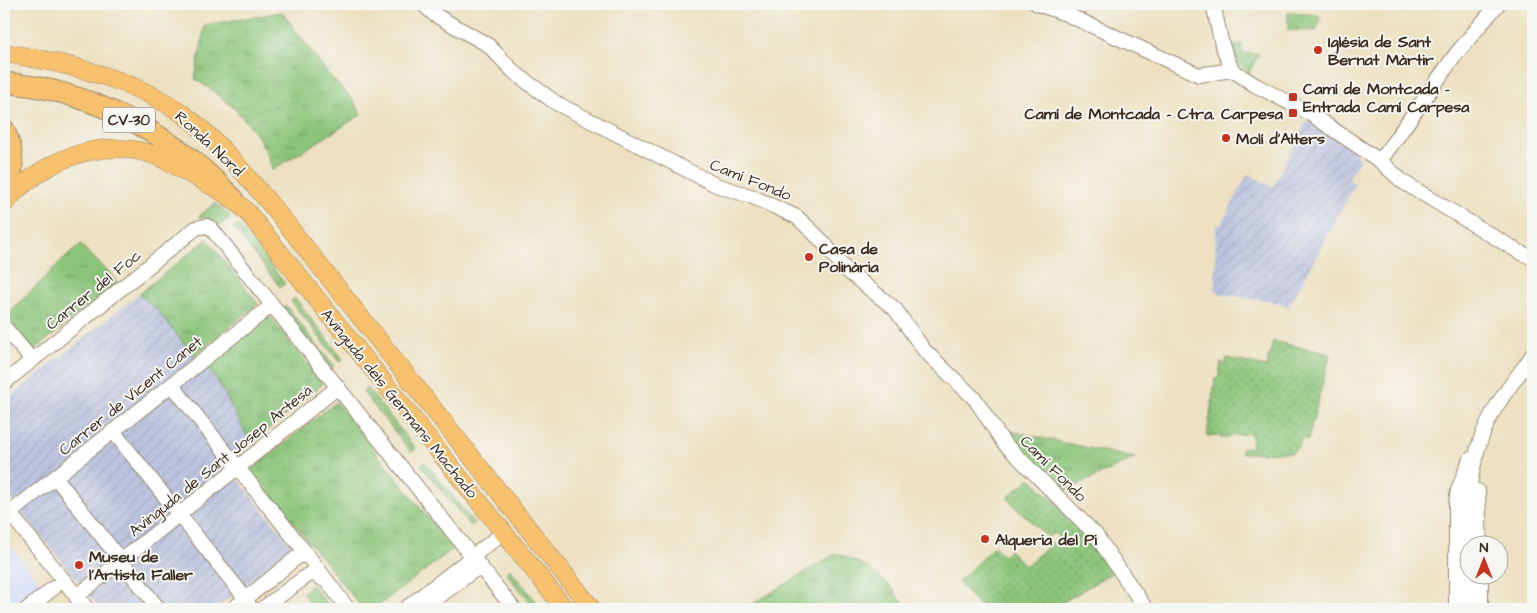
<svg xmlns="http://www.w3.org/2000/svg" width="1537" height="613" font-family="'Architects Daughter',sans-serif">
	<defs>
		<pattern id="industrial-furrows" width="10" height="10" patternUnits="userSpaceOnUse" patternTransform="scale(1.25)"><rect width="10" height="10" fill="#bcc3de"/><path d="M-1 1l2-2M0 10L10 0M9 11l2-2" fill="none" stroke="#a2a8be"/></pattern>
		<pattern id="grass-tufts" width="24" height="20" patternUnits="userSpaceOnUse" patternTransform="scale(1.25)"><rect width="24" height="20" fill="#8ac478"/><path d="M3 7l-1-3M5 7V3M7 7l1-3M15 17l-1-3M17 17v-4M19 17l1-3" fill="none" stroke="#729f62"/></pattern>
		<pattern id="garden-dots" width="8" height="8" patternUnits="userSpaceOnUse" patternTransform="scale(1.25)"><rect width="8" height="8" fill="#8ac478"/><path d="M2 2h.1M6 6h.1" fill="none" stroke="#729f62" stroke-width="1.8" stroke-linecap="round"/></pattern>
	</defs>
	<rect width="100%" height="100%" fill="#f6f6f2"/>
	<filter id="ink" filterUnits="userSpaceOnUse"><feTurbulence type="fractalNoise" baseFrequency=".02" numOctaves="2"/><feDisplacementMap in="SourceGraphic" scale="10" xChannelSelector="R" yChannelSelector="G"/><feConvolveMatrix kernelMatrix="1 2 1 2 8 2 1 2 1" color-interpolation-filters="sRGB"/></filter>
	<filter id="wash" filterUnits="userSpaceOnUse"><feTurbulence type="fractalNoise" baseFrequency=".0096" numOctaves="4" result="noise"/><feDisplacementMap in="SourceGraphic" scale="20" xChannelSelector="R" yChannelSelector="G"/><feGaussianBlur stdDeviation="1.12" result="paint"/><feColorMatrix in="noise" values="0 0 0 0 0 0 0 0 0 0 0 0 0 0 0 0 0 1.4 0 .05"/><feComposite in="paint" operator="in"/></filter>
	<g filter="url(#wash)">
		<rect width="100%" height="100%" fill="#ede1c1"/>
		<polygon fill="#d2d9f9" points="4,538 45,589 18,609 4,609"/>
		<g fill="url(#industrial-furrows)">
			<polygon points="1307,120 1355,150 1359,160 1348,179 1355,184 1288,308 1283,303 1219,294 1219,291 1215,291 1216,225 1221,225 1248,174 1273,187"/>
			<polygon points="139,294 157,310 218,382 251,443 225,463 293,547 215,609 100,609 4,490 4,402"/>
		</g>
		<g fill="url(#grass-tufts)" stroke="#62774b">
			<path d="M282 12 327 73 354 101 361 115 272 170C263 130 229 100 195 79L205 25Z"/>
			<polygon points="215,203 231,217 219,226 209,218 198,217"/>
			<polygon points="238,224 285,284 280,287 234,228"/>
			<polygon points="207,239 258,304 194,356 157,310 139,294"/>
			<path d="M81 244C92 259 108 268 117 283L33 351 7 316 53 269Z"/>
			<polygon points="295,298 343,359 339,362 291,301"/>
			<polygon points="286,306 334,366 330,370 281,309"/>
			<polygon points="270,317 323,384 251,443 218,382 207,367"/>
			<polygon points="367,388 416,449 411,452 363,392"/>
			<polygon points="336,402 453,549 374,609 363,609 251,470"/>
			<polygon points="1000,429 1135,458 1061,493 1006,440"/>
			<polygon points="425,462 474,523 470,526 421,465"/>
			<polygon points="837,553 867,567 890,586 908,609 756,609 751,605"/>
			<polygon points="510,569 542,609 535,609 506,573"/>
			<polygon points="312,585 331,609 315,609 302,593"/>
		</g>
		<g fill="url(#garden-dots)" stroke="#62774b">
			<polygon points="1288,13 1319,15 1321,19 1316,31 1288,30"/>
			<path d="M1235 44H1242V53L1259 54 1249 73C1237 65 1234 58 1235 44Z"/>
			<polygon points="1273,341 1330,354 1308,440 1302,439 1298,447 1293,452 1242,453 1241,448 1252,447 1251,433 1220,438 1219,435 1207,436 1215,379 1219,376 1221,362 1226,364 1227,358 1266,367"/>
			<polygon points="1030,478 1091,536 1116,570 1052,609 982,609 958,582 994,546 1003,556 1009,550 1025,566 1059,538 1054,533 1047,537 1007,498"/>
		</g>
	</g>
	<g filter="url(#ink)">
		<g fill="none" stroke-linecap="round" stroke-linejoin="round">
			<g stroke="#948670" stroke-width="16">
				<g id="minor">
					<polyline points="423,4 435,15 488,45 515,73 556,103 716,185 753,197 797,217 822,241 845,269 895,309 924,350 975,399 1003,442 1096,535 1146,609"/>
					<polyline points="1037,4 1066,14 1199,75 1232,70"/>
					<polyline points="1213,4 1222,45 1232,70 1255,85 1309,113 1380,161 1403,182 1519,252 1533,258"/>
					<polyline points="1380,161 1456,54 1498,4"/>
					<polyline points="4,330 5,328 32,360"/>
					<polyline points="4,383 196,228 206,226 211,228 514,609"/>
					<polyline points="172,385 309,557 348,609"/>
					<polyline points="113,431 246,599 251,609"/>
					<polyline points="56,478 159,609"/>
					<polyline points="1478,491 1480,546"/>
					<polyline points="4,506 87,609"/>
					<polyline points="10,513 272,305"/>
					<polyline points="1481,576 1481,609"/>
					<polyline points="76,597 338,387"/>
					<polyline points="27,609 55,587"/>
					<polyline points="233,609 296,558 301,555 309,557"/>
					<polyline points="262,609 308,575 314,574 324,580"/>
					<polyline points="405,609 504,532"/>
					<polyline points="423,609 473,571 479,569 484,572"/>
					<polyline points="1456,609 1456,503 1458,490 1470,459"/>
					<path d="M1468 609C1468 546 1460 472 1492 414 1503 393 1520 374 1533 354"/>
				</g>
			</g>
			<g stroke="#948670" stroke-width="19">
				<g id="major">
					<path d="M4 53C67 63 141 80 192 121 227 150 256 187 285 222L592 609"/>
					<path d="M4 204C40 162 95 137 151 154 166 159 178 167 192 175 213 186 232 196 248 213L565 609"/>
				</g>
			</g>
			<g stroke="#948670" stroke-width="22">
				<g id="highway">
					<path d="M4 83C70 87 139 118 191 159 206 170 219 185 233 198"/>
					<path d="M4 129C14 150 16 172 4 193"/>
				</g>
			</g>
			<use href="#minor" stroke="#fff" stroke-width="14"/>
			<use href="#major" stroke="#f7c06c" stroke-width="18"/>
			<use href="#highway" stroke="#f7c06c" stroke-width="20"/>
		</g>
	</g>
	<g fill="#c8321e" stroke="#f6f6f2" stroke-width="2">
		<circle cx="1318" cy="50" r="5"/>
		<rect x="1288" y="92" width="10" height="10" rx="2.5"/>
		<rect x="1288" y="108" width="10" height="10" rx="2.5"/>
		<circle cx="1226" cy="138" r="5"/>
		<circle cx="809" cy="257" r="5"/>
		<circle cx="985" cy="539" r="5"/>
		<circle cx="79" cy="565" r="5"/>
	</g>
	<g text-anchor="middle" stroke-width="4" stroke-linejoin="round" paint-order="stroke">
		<rect fill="#f6f6f2" stroke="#73675e" stroke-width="1" x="103" y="107.5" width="52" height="25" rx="4"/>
		<g font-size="15" font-weight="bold" fill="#3b2a1e">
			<text x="129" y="125">CV-30</text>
		</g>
		<g font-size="16" font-weight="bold" fill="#3b2a1e" stroke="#f6f6f2" text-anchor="start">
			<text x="1328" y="47">Iglésia de Sant<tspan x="1328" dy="18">Bernat Màrtir</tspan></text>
			<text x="1303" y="94">Camí de Montcada -<tspan x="1303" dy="18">Entrada Camí Carpesa</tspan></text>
			<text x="1283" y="119" text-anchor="end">Camí de Montcada - Ctra. Carpesa</text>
			<text x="1236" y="144">Molí d'Alters</text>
			<text x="819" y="254">Casa de<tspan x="819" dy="18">Polinària</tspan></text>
			<text x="995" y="545">Alqueria del Pi</text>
			<text x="89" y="562">Museu de<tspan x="89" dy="18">l'Artista Faller</tspan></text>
		</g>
		<g font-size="16" fill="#3b2a1e" stroke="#f6f6f2">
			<text transform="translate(210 143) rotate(43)" y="6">Ronda Nord</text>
			<text transform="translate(751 179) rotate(22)" y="6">Camí Fondo</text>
			<text transform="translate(93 289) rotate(-39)" y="6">Carrer del Foc</text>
			<text transform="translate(130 395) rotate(-39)" y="6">Carrer de Vicent Canet</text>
			<text transform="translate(400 403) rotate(51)" y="6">Avinguda dels Germans Machado</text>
			<text transform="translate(220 460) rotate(-39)" y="6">Avinguda de Sant Josep Artesà</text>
			<text transform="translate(1054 468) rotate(45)" y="6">Camí Fondo</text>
		</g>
	</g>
	<rect width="1537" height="613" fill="none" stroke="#f6f6f2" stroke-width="20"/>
	<g transform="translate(1484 560)"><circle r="24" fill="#f6f6f2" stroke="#aba49d"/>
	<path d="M0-4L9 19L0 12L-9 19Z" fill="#c8321e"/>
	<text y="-8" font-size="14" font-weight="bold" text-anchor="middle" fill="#3b2a1e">N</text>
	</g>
</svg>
